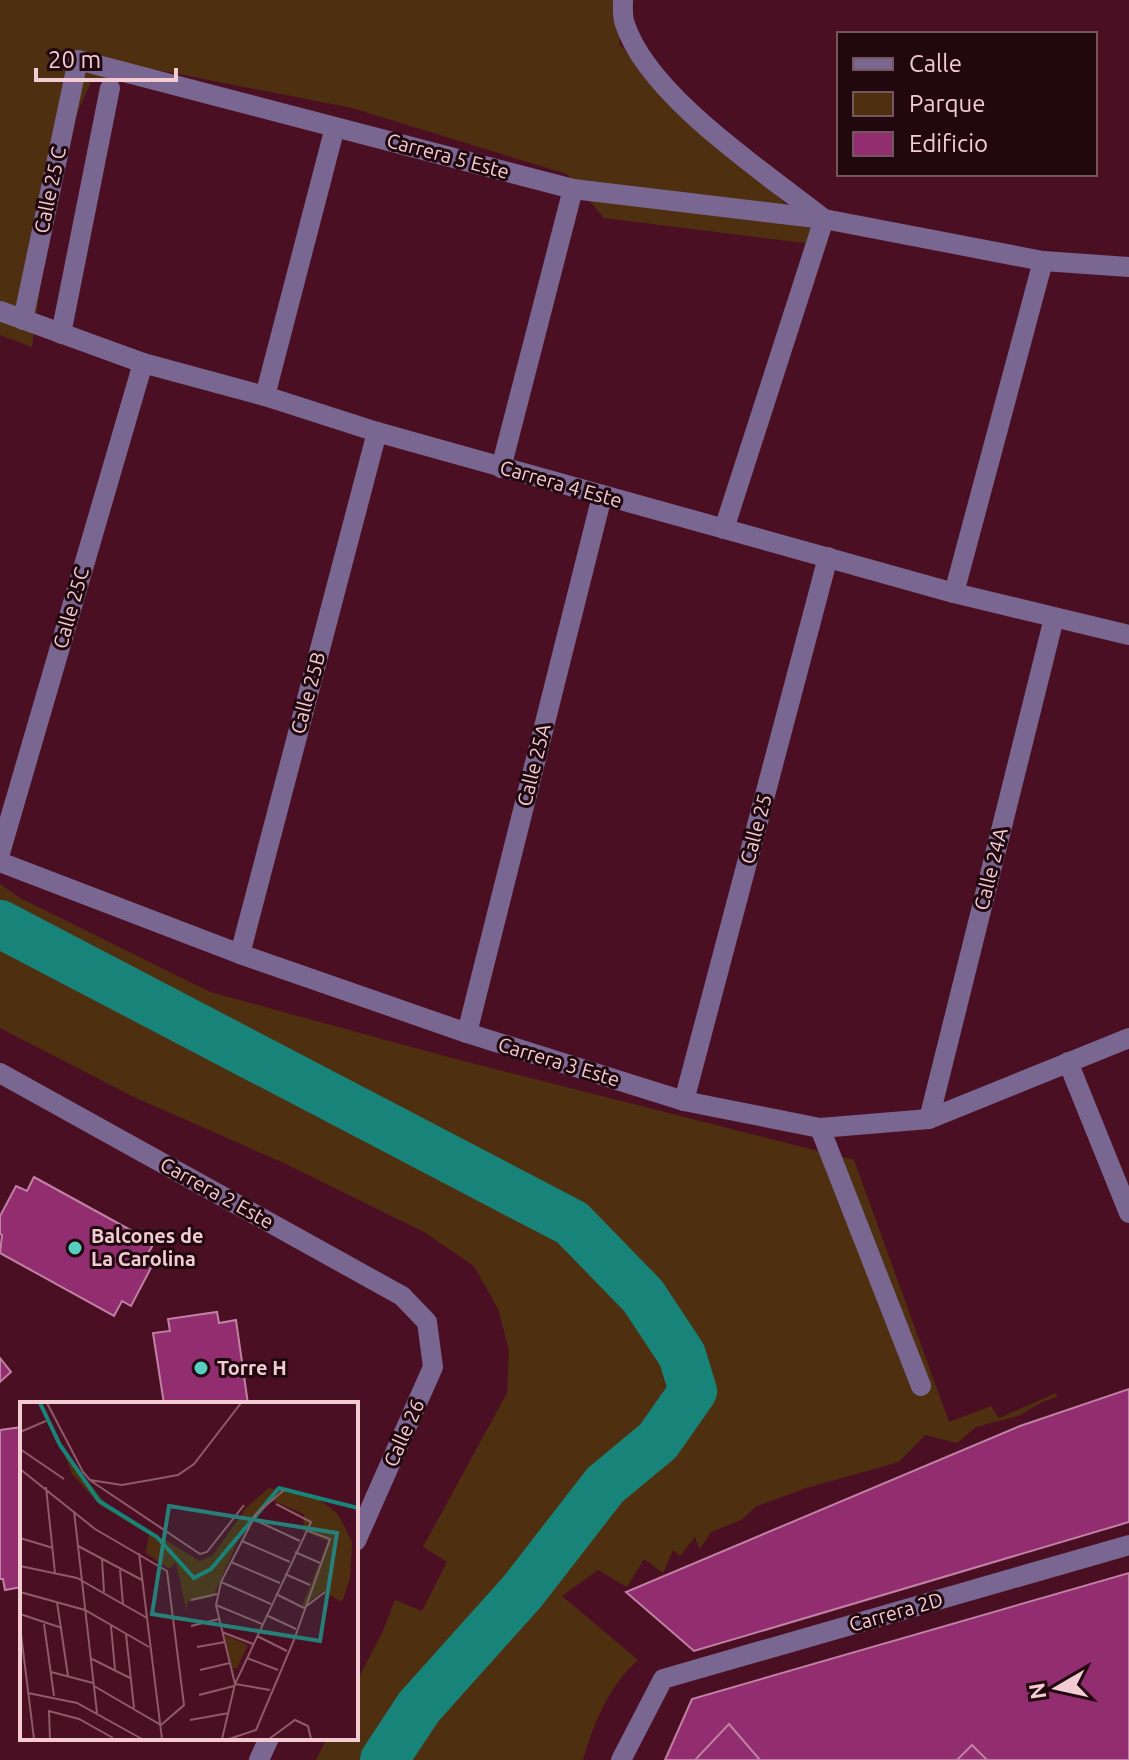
<svg xmlns="http://www.w3.org/2000/svg" width="1129" height="1760" font-family="Ubuntu,sans-serif">
	<rect width="100%" height="100%" fill="#4b0f23"/>
	<g fill="#4e3011">
		<polygon points="0,0 622,0 619,44 829,246 604,218 567,174 352,108 148,68 91,82 58,156 32,347 0,335"/>
		<path d="M0 884 20 898 210 992 448 1057 854 1160 949 1422 991 1406 999 1418 1056 1393 1057 1397 1044 1401 1018 1416 976 1427 957 1443 925 1435 899 1462 806 1488 757 1506 741 1520 711 1532 700 1549 695 1537 680 1556 673 1550 663 1573 644 1559 627 1587 598 1570 562 1596 638 1660C608 1687 594 1723 583 1760H316L327 1738H356V1683L383 1631 395 1600 422 1611 447 1562 423 1547 507 1393 509 1350 498 1309 474 1266 424 1232 286 1164 134 1097 0 1028Z"/>
	</g>
	<g fill="none" stroke-linecap="round" stroke-linejoin="round">
		<polyline stroke="#188378" stroke-width="48" points="0,924 572,1223 643,1296 682,1355 693,1391 658,1441 605,1485 522,1592 419,1707 384,1760"/>
	</g>
	<g fill="#922d6f" stroke="#c081a5" stroke-width="2">
		<polygon points="34,1177 154,1243 146,1257 154,1262 131,1306 122,1301 114,1316 0,1253 2,1235 0,1234 0,1216 16,1186 27,1191"/>
		<polygon points="217,1312 219,1323 236,1320 248,1404 164,1404 153,1333 170,1331 168,1319"/>
		<polygon points="0,1358 11,1372 0,1382"/>
		<polygon points="1129,1389 1129,1522 694,1651 626,1592 1020,1426"/>
		<polygon points="22,1427 22,1587 5,1590 3,1579 0,1579 0,1430"/>
		<polygon points="1129,1573 1129,1760 665,1760 692,1699"/>
		<polygon points="729,1724 760,1760 695,1760"/>
		<polygon points="972,1745 987,1760 957,1760"/>
	</g>
	<g fill="none" stroke-linecap="round" stroke-linejoin="round">
		<g stroke="#796691" stroke-width="20">
			<path d="M623 0C623 8 622 17 625 24 648 96 766 173 824 219"/>
			<polyline points="0,311 143,363 265,396 377,432 954,593 1129,635"/>
			<polyline points="23,320 78,60 573,189 824,219 1043,261 1129,267"/>
			<polyline points="61,334 110,88"/>
			<polyline points="265,396 335,127"/>
			<polyline points="501,468 573,189"/>
			<polyline points="724,529 824,219"/>
			<polyline points="954,593 1043,261"/>
			<polyline points="0,853 143,363"/>
			<polyline points="0,862 240,954 467,1033 684,1101 820,1128 929,1119 1129,1038"/>
			<polyline points="240,954 377,432"/>
			<polyline points="467,1033 602,496"/>
			<polyline points="1068,1062 1129,1213"/>
			<polyline points="0,1073 402,1296 427,1322 433,1367 356,1541"/>
			<polyline points="684,1101 828,557"/>
			<polyline points="929,1119 1054,618"/>
			<polyline points="820,1128 921,1386"/>
			<polyline points="259,1760 269,1738"/>
			<polyline points="621,1760 663,1679 1129,1545"/>
		</g>
	</g>
	<g fill="#58cec0" stroke="#21080f" stroke-width="3">
		<circle cx="75" cy="1248" r="8"/>
		<circle cx="201" cy="1368" r="8"/>
	</g>
	<g text-anchor="middle" stroke-width="6" stroke-linejoin="round" paint-order="stroke">
		<g font-size="20" fill="#f3ccd3" stroke="#21080f">
			<text transform="translate(448 156) rotate(15)" y="7">Carrera 5 Este</text>
			<text transform="translate(50 190) rotate(-78)" y="7">Calle 25 C</text>
			<text transform="translate(561 484) rotate(16)" y="7">Carrera 4 Este</text>
			<text transform="translate(71 608) rotate(-74)" y="7">Calle 25C</text>
			<text transform="translate(308 693) rotate(-75)" y="7">Calle 25B</text>
			<text transform="translate(534 765) rotate(-76)" y="7">Calle 25A</text>
			<text transform="translate(756 829) rotate(-75)" y="7">Calle 25</text>
			<text transform="translate(991 869) rotate(-76)" y="7">Calle 24A</text>
			<text transform="translate(559 1062) rotate(17)" y="7">Carrera 3 Este</text>
			<text transform="translate(217 1193) rotate(29)" y="7">Carrera 2 Este</text>
			<text transform="translate(404 1433) rotate(-66)" y="7">Calle 26</text>
			<text transform="translate(896 1612) rotate(-16)" y="7">Carrera 2D</text>
		</g>
		<g font-size="20" font-weight="bold" fill="#f3ccd3" stroke="#21080f" text-anchor="start">
			<text x="91" y="1243">Balcones de<tspan x="91" dy="23">La Carolina</tspan></text>
			<text x="217" y="1375">Torre H</text>
		</g>
	</g>
	<g transform="translate(20 1402)">
		<rect width="338" height="338" fill="#4b0f23"/>
		<path d="M44 51 88 104 180 159 193 153 226 106 249 86 296 95 318 112 332 140 330 176 322 200 303 189 281 206 308 139 283 129 284 112 251 98 219 136 193 195 167 200V211L156 161 149 167 126 151 129 133 80 103 52 72ZM205 233 228 243 217 266H212Z" fill="#4e3011"/>
		<path fill="none" stroke="#188378" stroke-width="4" d="M20 1 40 43 79 99 137 135 174 176 191 167 259 86 338 106"/>
		<path fill="none" stroke="#8e5b69" stroke-width="2" d="M27 1 63 70 70 78 102 83 158 73 174 62 221 1M0 30 26 19M0 47 44 77M0 67 75 127 147 169 164 303 141 323 74 284M71 79 180 152 187 150 224 103M26 85 35 171M54 109 77 311M235 118 280 139M0 136 33 146M222 139 270 160M58 144 122 178M275 150 300 161M119 151 142 337M82 157 84 190M211 160 260 181M0 164 57 176 127 216M100 168 103 202M265 172 290 183M201 180 251 202M0 190 65 208 129 245M256 192 284 206M171 198 197 192M37 200 48 274M196 203 242 222M284 206 305 190M0 212 42 226M246 213 276 227M24 222 34 294M0 224 14 337M91 224 95 268M171 224 199 217M202 230 233 242M106 232 114 306M237 234 267 249M177 245 205 240M70 256 110 276M227 256 258 268M180 268 210 261M31 270 73 281M250 288 215 282 196 203 201 180 236 112 264 88M8 291 57 301 122 337M179 293 214 284M170 318 209 311M30 337 29 309 59 317 93 336M202 337 215 282 291 120 256 102M209 337 236 328 274 238 310 137 286 128M249 337 275 318 288 324 291 337"/>
		<path fill="#267f78" fill-opacity="0.15" stroke="#267f78" stroke-width="4" d="M149 104 317 131 300 239 132 212Z"/>
		<rect width="338" height="338" fill="none" stroke="#f3ccd3" stroke-width="4"/>
	</g>
	<rect x="837" y="32" width="260" height="144" fill="#21080f" stroke="#75565d" stroke-width="2"/>
	<rect x="853" y="58" width="40" height="12" fill="#796691" stroke="#75565d" stroke-width="2"/>
	<text x="909" y="72" font-size="24" fill="#f3ccd3">Calle</text>
	<rect x="853" y="92" width="40" height="24" fill="#4e3011" stroke="#75565d" stroke-width="2"/>
	<text x="909" y="112" font-size="24" fill="#f3ccd3">Parque</text>
	<rect x="853" y="132" width="40" height="24" fill="#922d6f" stroke="#75565d" stroke-width="2"/>
	<text x="909" y="152" font-size="24" fill="#f3ccd3">Edificio</text>
	<g transform="translate(1057 1688) rotate(261)" stroke="#21080f" stroke-width="6" paint-order="stroke">
	<path d="M0-6L14 30L0 20L-14 30Z" fill="#f3ccd3"/>
	<text y="-12" font-size="22" font-weight="bold" text-anchor="middle" fill="#f3ccd3">N</text>
	</g>
	<path d="M36 68v12h140v-12" fill="none" stroke="#f3ccd3" stroke-width="4"/>
	<text x="48" y="68" font-size="24" fill="#f3ccd3" stroke="#21080f" stroke-width="6" paint-order="stroke">20 m</text>
</svg>
